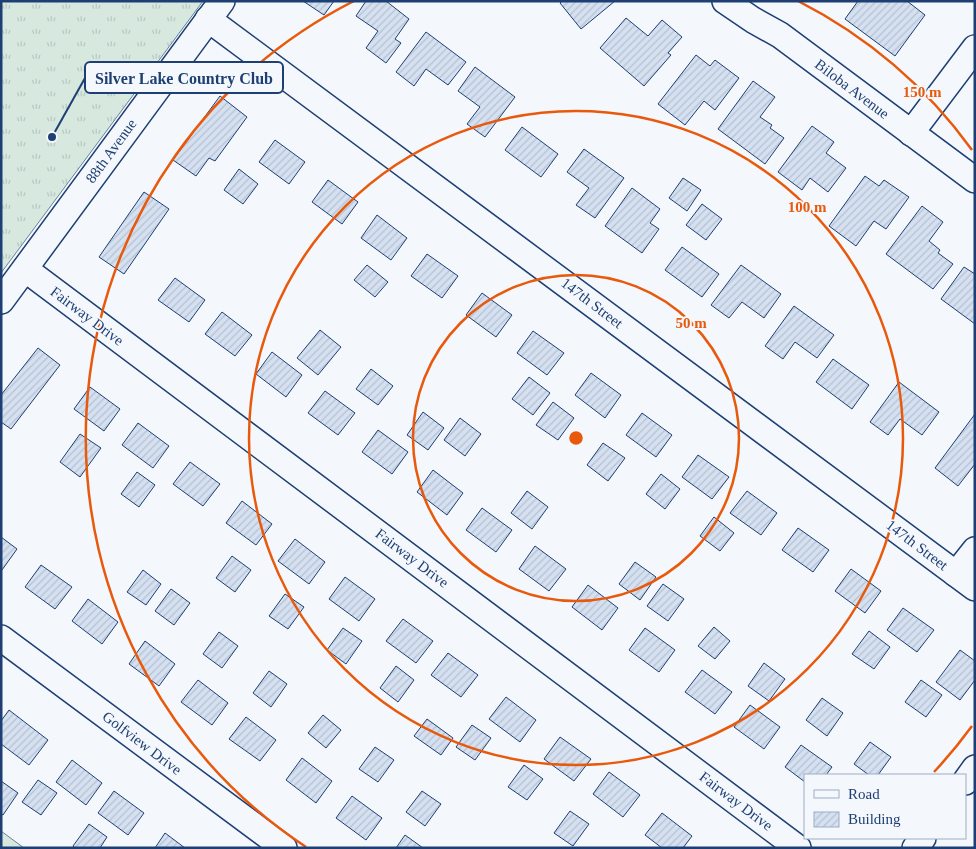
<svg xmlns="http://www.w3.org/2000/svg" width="976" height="849" font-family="'Times New Roman',serif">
	<defs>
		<pattern id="grass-tufts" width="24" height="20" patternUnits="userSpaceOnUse" patternTransform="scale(1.25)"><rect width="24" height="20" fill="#d7e8df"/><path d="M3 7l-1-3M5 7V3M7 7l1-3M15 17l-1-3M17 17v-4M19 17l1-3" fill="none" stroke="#b8c8c3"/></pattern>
		<pattern id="building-hatch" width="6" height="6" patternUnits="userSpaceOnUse" patternTransform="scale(1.25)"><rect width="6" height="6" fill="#d5e0f0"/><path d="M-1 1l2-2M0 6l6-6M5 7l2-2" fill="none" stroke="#b6c1d1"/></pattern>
	</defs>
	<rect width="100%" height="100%" fill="#f4f7fb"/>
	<polygon fill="url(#grass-tufts)" stroke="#687fa3" points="1,1 203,1 1,273"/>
	<polygon fill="#d7e8df" stroke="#687fa3" points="1,831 24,848 1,848"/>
	<g fill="url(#building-hatch)" stroke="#1d3f73">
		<polygon points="303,1 334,1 324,15"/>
		<polygon points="366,1 386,1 409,19 395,39 401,43 386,63 366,48 378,31 356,16"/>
		<polygon points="562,1 615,1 581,29 560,3"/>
		<polygon points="858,1 907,1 925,15 895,56 845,19"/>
		<polygon points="626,18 648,36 662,20 682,37 668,53 671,55 644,86 600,48"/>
		<polygon points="426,32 466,62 448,85 426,69 414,86 396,72"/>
		<polygon points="696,55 710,66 715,60 739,78 715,110 704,101 685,125 658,104"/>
		<polygon points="475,67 515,97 485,137 467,124 480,107 458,91"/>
		<polygon points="753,81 775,97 760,117 772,125 770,128 784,138 765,164 718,129"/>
		<polygon points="220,96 247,117 215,161 209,158 196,176 173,160"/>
		<polygon points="812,126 834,142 826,153 846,168 828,192 810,178 802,190 778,172"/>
		<polygon points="522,127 558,154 541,177 505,150"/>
		<polygon points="275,140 305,162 289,184 259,162"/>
		<polygon points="584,149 624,178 595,218 576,205 589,188 567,172"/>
		<polygon points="239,169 258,184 243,204 224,190"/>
		<polygon points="865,176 879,186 884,180 909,197 886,229 874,221 856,246 829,226"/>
		<polygon points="683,178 701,190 687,211 669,198"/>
		<polygon points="328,180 358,202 342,224 312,202"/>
		<polygon points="632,188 660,209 650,223 659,229 642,253 605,226"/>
		<polygon points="144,192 169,209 124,274 99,257"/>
		<polygon points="702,204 722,219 706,240 686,225"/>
		<polygon points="922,206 943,222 929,241 940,250 938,253 953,264 933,289 886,254"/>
		<polygon points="377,215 407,238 391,260 361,238"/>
		<polygon points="682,247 719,274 702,297 665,270"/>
		<polygon points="427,254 458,276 442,298 411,276"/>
		<polygon points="367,265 388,282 375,297 354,280"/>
		<polygon points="741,265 781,294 764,318 742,302 729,318 711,305"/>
		<polygon points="964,267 975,274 975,324 941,299"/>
		<polygon points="175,278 205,300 189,322 158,300"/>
		<polygon points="482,293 512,315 496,337 466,315"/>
		<polygon points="794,306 834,335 817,358 795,342 783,359 765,346"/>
		<polygon points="222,312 252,335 235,356 205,334"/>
		<polygon points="320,330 341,347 318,375 297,358"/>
		<polygon points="533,331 564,353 547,375 517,353"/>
		<polygon points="38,348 60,365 11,429 1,422 1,395"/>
		<polygon points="272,352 302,375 286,397 256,374"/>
		<polygon points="833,359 869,385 852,409 816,382"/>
		<polygon points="371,369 393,386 378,405 356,389"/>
		<polygon points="591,373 621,395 605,418 575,395"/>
		<polygon points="529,377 550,393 533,415 512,399"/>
		<polygon points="899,382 939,412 922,435 900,419 888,435 870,422"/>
		<polygon points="90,387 120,409 104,431 74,409"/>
		<polygon points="325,391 355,413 338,435 308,413"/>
		<polygon points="553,402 574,418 558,440 536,425"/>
		<polygon points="423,412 444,428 428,450 407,435"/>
		<polygon points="642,413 672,435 656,457 626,435"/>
		<polygon points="975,414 975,464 958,486 935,468"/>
		<polygon points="460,418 481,434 465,456 444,440"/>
		<polygon points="138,423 169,446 153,468 122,445"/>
		<polygon points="378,430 408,452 392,474 362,452"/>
		<polygon points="80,434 101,448 80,477 60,462"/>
		<polygon points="603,443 625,458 608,481 587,465"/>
		<polygon points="698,455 729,477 712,499 682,477"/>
		<polygon points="190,462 220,484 203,506 173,484"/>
		<polygon points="433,470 463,493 447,515 417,492"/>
		<polygon points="137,472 155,485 139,507 121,494"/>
		<polygon points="661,474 680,489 665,509 646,494"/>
		<polygon points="527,491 548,507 532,529 511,513"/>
		<polygon points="747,491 777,513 761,535 730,513"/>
		<polygon points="242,501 272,524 256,545 226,523"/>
		<polygon points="482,508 512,530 496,552 466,530"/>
		<polygon points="714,517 734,533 720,551 700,536"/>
		<polygon points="798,528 829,550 813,572 782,550"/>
		<polygon points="1,537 17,549 2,570 1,570"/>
		<polygon points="295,539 325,562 309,584 278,561"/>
		<polygon points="535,546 566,569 549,591 519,569"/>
		<polygon points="232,556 251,570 235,592 216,578"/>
		<polygon points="635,562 656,577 640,600 619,584"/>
		<polygon points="41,565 72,587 55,609 25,587"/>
		<polygon points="851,569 881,591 865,613 835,591"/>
		<polygon points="143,570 161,584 146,605 127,592"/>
		<polygon points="345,577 375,599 359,621 329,599"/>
		<polygon points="663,584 684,599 668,621 647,606"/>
		<polygon points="588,585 618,608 602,630 572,607"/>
		<polygon points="171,589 190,603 174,625 155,611"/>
		<polygon points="285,594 304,607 288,629 269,616"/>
		<polygon points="88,599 118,622 102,644 72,621"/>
		<polygon points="903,608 934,630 917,652 887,630"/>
		<polygon points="403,619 433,641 416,663 386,641"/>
		<polygon points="714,627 730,641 715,659 698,646"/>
		<polygon points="343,628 362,641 346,664 327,650"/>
		<polygon points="645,628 675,650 659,672 629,650"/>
		<polygon points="869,631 890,647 874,669 852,654"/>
		<polygon points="219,632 238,646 222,668 203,654"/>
		<polygon points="145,641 175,664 159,686 129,664"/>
		<polygon points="960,650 975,661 975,680 960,700 936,682"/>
		<polygon points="448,653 478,675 461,697 431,675"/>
		<polygon points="764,663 785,679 769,701 748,686"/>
		<polygon points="396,666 414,680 398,702 380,688"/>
		<polygon points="702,670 732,692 715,714 685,692"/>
		<polygon points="269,671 287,684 271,707 253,693"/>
		<polygon points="198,680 228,703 212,725 181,702"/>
		<polygon points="921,680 942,695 926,717 905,702"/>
		<polygon points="506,697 536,720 520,742 489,719"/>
		<polygon points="822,698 843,713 827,736 806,720"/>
		<polygon points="750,705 780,727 764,749 734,727"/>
		<polygon points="9,710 48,740 29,765 1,744 1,721"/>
		<polygon points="323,715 341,730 326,748 308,733"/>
		<polygon points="246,717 276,740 260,761 229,739"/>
		<polygon points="427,719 453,738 441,755 414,736"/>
		<polygon points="472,725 491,738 475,760 456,747"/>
		<polygon points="560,737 591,759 574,781 544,759"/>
		<polygon points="870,742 891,757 878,775 869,775 854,764"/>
		<polygon points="801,745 832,767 826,775 805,775 805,782 785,767"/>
		<polygon points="375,747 394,760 378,782 359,769"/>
		<polygon points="302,758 332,781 316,803 286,780"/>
		<polygon points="72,760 102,783 86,805 56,782"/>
		<polygon points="524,765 543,779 527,800 508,787"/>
		<polygon points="609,772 640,795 623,817 593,794"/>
		<polygon points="38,780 57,793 41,815 22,802"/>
		<polygon points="1,781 18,793 3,815 1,814"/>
		<polygon points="114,791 144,813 128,835 98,813"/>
		<polygon points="422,791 441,804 425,826 406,812"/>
		<polygon points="352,796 382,818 366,840 336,818"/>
		<polygon points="570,811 589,824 573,846 554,833"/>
		<polygon points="662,813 692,836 683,848 662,848 645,835"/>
		<polygon points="89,824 107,837 100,848 75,848 73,846"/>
		<polygon points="165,833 185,848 155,848"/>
		<polygon points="405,835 423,848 396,848"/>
	</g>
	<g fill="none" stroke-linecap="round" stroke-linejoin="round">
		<g stroke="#1d3f73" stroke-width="28">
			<g id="minor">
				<polyline points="725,1 753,20 780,35 975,180"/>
				<polyline points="208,19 975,588"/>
				<polyline points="911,133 975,48"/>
				<polyline points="25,269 798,848"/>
				<polyline points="1,301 222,1"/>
				<polyline points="956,574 975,550"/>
				<polyline points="1,638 284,848"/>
				<polyline points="965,782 975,768"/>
				<polyline points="915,848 923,838"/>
			</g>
		</g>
		<use href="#minor" stroke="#f4f7fb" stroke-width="25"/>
	</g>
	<g fill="none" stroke="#e8590c" stroke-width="2.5">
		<circle cx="576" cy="438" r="163"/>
		<circle cx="576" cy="438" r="327"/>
		<path d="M972 726A490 490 0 0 1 934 772M306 847A490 490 0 0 1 354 1M798 1A490 490 0 0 1 972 150"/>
	</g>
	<g text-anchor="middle" stroke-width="4" stroke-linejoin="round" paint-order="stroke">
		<g font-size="15" fill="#1d3f73" stroke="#f4f7fb">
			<text transform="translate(852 89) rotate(37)" y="5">Biloba Avenue</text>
			<text transform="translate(111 151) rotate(-54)" y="5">88th Avenue</text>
			<text transform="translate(592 303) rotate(37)" y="5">147th Street</text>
			<text transform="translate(87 316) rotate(37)" y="5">Fairway Drive</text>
			<text transform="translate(917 545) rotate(37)" y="5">147th Street</text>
			<text transform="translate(412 558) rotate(37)" y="5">Fairway Drive</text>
			<text transform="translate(142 743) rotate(37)" y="5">Golfview Drive</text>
			<text transform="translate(736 801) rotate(37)" y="5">Fairway Drive</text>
		</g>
	</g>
	<circle cx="576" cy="438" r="8" fill="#e8590c" stroke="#f4f7fb" stroke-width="2.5"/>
	<g font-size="15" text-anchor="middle" font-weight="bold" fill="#e8590c" stroke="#f4f7fb" stroke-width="4" stroke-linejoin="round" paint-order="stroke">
		<text x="922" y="97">150 m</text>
		<text x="807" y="212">100 m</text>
		<text x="691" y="328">50 m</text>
	</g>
	<path fill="none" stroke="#1d3f73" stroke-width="2" d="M52 137L85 78"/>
	<circle fill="#1d3f73" stroke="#f4f7fb" stroke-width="2" cx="52" cy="137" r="5"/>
	<rect fill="#f4f7fb" stroke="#1d3f73" stroke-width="2" x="85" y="62" width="198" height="31" rx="5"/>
	<g font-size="16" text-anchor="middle" font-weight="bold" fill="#1d3f73">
		<text x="184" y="84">Silver Lake Country Club</text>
	</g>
	<rect width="976" height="849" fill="none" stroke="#1d3f73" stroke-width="5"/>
	<rect x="804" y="774" width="162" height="65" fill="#f4f7fb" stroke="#9eadc5"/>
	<rect x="814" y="790" width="25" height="8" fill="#f4f7fb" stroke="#9eadc5"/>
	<text x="848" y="799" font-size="15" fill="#1d3f73">Road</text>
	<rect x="814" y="812" width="25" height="15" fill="url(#building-hatch)" stroke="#9eadc5"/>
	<text x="848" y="824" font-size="15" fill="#1d3f73">Building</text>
</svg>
